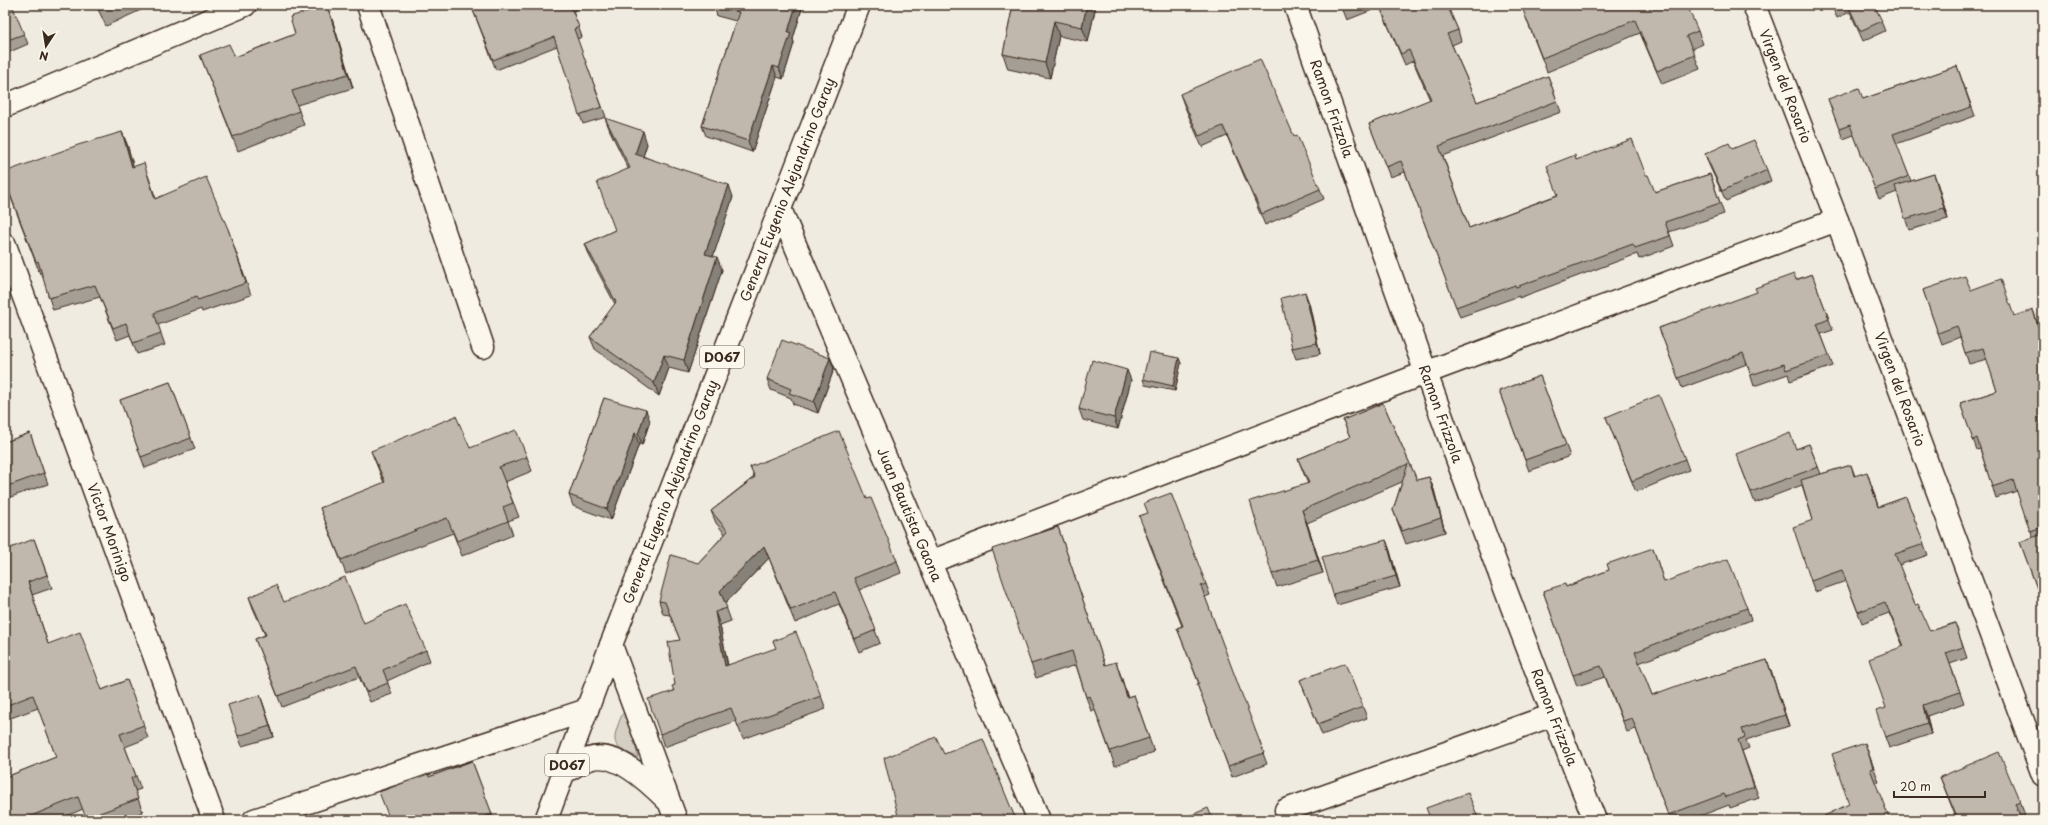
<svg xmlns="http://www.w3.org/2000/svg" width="2048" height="825" font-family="'Playpen Sans',sans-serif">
	<rect width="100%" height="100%" fill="#f0ebe0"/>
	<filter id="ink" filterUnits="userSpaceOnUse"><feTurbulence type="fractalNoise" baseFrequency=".025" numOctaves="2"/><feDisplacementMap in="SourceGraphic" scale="8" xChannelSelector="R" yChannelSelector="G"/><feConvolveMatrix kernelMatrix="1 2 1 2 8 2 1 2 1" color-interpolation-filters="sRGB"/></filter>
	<g filter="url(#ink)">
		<path fill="#d5cec3" stroke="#887c70" d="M625 711 628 714 638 757C618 750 610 746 618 725 620 720 621 715 625 711Z"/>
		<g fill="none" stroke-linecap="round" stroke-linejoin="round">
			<g stroke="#3b2a1e" stroke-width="25">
				<g id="minor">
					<polyline points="368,5 483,347"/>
					<path id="s1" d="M1295 5C1392 278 1487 552 1595 820"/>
					<path id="s2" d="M1754 5 1837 220 2043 775"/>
					<polyline points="5,106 245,5"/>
					<path id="s3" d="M780 209 1039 820"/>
					<path id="s4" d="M5 245 214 820"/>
					<polyline points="930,562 1425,373 1837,220"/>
					<polyline points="611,645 676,820"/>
					<path d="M564 772C572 768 580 762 589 759 615 749 649 782 666 799"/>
					<polyline points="1286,810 1553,715"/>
					<polyline points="254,820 587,710"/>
				</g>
			</g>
			<g stroke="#3b2a1e" stroke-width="25">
				<g id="major">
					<path id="s5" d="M546 820 611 645 859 5"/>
				</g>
			</g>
			<use href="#minor" stroke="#fbf7ec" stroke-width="22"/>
			<use href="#major" stroke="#fbf7ec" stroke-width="22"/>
		</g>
		<g fill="#a59e95" stroke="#3b2a1e">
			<polygon points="5,5 24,34 28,44 5,54"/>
			<polygon points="96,5 142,5 143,9 106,26"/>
			<polygon points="327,5 332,19 353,88 297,105 304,125 238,151 200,55 235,57 295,34"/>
			<polygon points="471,5 587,5 573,11 582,37 577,39 606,117 583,124 557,46 496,70"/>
			<polygon points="714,5 803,5 793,39 794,43 783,79 777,77 752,152 706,136 702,126 736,21 717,16 714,6"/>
			<polygon points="1013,5 1096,5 1088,42 1059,36 1050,78 1008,69 1003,54"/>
			<polygon points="1341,5 1447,5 1458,30 1461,41 1452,45 1477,102 1548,76 1561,112 1443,156 1469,228 1557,195 1576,160 1646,175 1655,192 1710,174 1724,214 1669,232 1674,246 1639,259 1637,254 1519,298 1519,296 1460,317 1405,172 1390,177 1369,124 1430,100 1413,61 1405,65 1380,7 1347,20"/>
			<polygon points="1549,5 1698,31 1703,44 1692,49 1700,69 1662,84 1640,33 1547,72 1526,18"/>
			<polygon points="1831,5 1888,5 1876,9 1885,31 1863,41 1850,12 1837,18"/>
			<polygon points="1957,66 1975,116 1896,144 1911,181 1934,174 1948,219 1909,230 1897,192 1879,199 1854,135 1843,139 1828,99 1863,99"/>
			<polygon points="1180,94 1320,189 1324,199 1265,225 1227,136 1202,147 1184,105"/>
			<polygon points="605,118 647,144 643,156 733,197 713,256 722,270 688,373 669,368 659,396 595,349 590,337 615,304 590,257 585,244 615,230 628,168 610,131"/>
			<polygon points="122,132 127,144 133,166 148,175 156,199 228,229 251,295 202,312 201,309 158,325 165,345 137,354 130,335 117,340 100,297 53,310 49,298 42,273 40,274 5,182"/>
			<polygon points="1732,149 1767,170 1771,181 1726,201 1709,165 1705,154"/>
			<polygon points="1812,274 1833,330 1821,334 1833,366 1790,381 1788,374 1754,386 1747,364 1682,388 1659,328"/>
			<polygon points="1923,290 1971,290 2014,316 2037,321 2043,341 2043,428 2042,428 2043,431 2043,602 2042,602 2020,542 2033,537 2017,491 1996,498 1980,449 1977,450 1960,403 1997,391 1987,359 1969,364 1960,337 1942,344"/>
			<polygon points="1309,303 1320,354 1296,359 1292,348"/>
			<polygon points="1181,363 1175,391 1145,385 1143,379"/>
			<polygon points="834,369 818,413 793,404 791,398 771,390 767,379"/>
			<polygon points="1540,376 1570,456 1529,471 1499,391"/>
			<polygon points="1131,380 1118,429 1083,420 1079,409"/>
			<polygon points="170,382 195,449 145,468 120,400"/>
			<polygon points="604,398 650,421 642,445 639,444 611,520 573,506 569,495"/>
			<polygon points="1383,403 1417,480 1429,477 1434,490 1445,532 1406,544 1393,510 1402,482 1307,523 1323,573 1277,587 1272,574 1308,484 1298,459 1350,437 1343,420"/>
			<polygon points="1606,417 1685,459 1689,470 1636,492"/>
			<polygon points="30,433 48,484 5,499 5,442"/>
			<polygon points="1809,444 1821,474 1851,465 1855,476 1871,484 1878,507 1906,497 1928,555 1899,565 1915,605 1930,631 1955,623 1967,658 1950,664 1964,703 1927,716 1931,734 1889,748 1885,737 1886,708 1903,646 1889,613 1862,623 1846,581 1815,592 1811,581 1813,520 1802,485 1755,503 1740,464 1796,449"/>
			<polygon points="470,448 527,457 532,471 505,482 519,517 508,521 513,535 462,556 453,533 346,574 320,508 384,483 371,451"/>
			<polygon points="750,467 867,499 897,561 901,573 859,590 880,643 859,652 839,604 795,623 769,558 725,604 731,621 720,625 728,665 821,696 826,709 743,739 736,721 664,747 660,734 675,685 680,640 670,615 663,614 659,601 698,563 725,534 716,523 711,511 754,477"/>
			<polygon points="1058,527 1105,665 1121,676 1127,697 1134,695 1154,752 1115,766 1095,710 1091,711 1086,697 1076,665 1036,678 1031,664"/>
			<polygon points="1143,527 1206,584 1210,595 1205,597 1267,764 1232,777 1197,684 1199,684 1177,628 1182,626"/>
			<polygon points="34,539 52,588 32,595 48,644 102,690 127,680 148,738 125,747 141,789 135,791 143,812 121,820 87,820 83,809 57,820 5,820 6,777 56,757 38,708 8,719 5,711 5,611 8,610"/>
			<polygon points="1386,540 1390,551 1400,587 1337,605 1333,594"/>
			<polygon points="1653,548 1664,582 1747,608 1751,620 1639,663 1652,695 1694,682 1767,660 1789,726 1746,740 1749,748 1742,751 1759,798 1730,808 1729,805 1689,820 1670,820 1636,729 1627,732 1605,677 1577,686 1543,591 1566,587 1609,570"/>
			<polygon points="249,597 284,602 364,623 426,650 430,661 387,681 392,694 370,702 359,677 282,707 255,639 265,635 253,608"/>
			<polygon points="1300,680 1363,707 1367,718 1322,735"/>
			<polygon points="260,695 274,737 242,746 238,736"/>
			<polygon points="1865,743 1879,782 1876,783 1849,804"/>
			<polygon points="472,761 494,820 390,820 429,777"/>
			<polygon points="1940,777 2020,802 2025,815 2021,817 2022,820 1957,820"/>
		</g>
		<g fill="#868179" stroke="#3b2a1e">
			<polygon points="327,5 332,19 353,88 348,74"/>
			<polygon points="796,5 803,5 793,39 794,43 783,79 779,68 788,32"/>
			<polygon points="1087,5 1096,5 1088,42 1082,27"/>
			<polygon points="1054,21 1059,36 1050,78 1045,63"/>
			<polygon points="773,66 777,77 752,152 748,141"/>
			<polygon points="643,131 647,144 640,166 635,154"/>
			<polygon points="122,132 127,144 137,178 132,167"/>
			<polygon points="1934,174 1938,185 1948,219 1944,208"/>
			<polygon points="729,185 733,197 710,266 705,254"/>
			<polygon points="717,257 722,270 688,373 684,360"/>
			<polygon points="1305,292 1309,303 1320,354 1317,343"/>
			<polygon points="2033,310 2037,321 2043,341 2043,343"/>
			<polygon points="664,355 669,368 659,396 654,383"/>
			<polygon points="830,358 834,369 818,413 814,402"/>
			<polygon points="1179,358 1181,363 1175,391 1173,386"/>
			<polygon points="1127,370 1131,380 1118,429 1114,418"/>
			<polygon points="646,410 650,421 642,445 638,434"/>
			<polygon points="635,433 639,444 611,520 607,509"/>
			<polygon points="1867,472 1871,484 1882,518 1878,507"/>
			<polygon points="1429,477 1434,490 1445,532 1441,518"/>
			<polygon points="1302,510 1307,523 1323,573 1318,560"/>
			<polygon points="1386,540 1390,551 1400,587 1396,576"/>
			<polygon points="764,546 769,558 725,604 720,591"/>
			<polygon points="28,582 32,595 52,657 48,644"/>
			<polygon points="715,612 720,625 730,679 725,666"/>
			<polygon points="1767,660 1771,671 1789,726 1785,715"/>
			<polygon points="1116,662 1121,676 1132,711 1127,697"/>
			<polygon points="260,695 264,706 274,737 270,726"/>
			<polygon points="1923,705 1927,716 1931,734 1927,723"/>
		</g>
		<g fill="#c0b8ad" stroke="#3b2a1e">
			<polygon points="5,5 12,5 24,34 5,41"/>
			<polygon points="97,5 112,5 100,10"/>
			<polygon points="327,5 348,74 292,91 299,111 233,137 200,55 229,44 235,57 295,34 290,17"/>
			<polygon points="471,5 570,5 579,27 574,29 602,107 579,115 554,37 493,60"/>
			<polygon points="714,5 796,5 788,32 791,33 779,68 773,66 748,141 702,126 739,12 714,6"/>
			<polygon points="1013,5 1087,5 1082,27 1054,21 1045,63 1003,54"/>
			<polygon points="1341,5 1354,5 1343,9"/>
			<polygon points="1379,5 1447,5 1458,30 1447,34 1477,102 1548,76 1557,101 1439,146 1469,228 1558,195 1547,166 1575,155 1576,160 1632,139 1646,175 1648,175 1655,192 1710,174 1720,203 1665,222 1670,236 1635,248 1633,244 1516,287 1515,285 1456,307 1401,161 1386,167 1369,124 1431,99 1409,50 1401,54"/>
			<polygon points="1521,5 1547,5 1547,6 1549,5 1687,5 1698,31 1686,36 1695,55 1657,71 1635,20 1542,58"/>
			<polygon points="1832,5 1839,5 1833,8"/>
			<polygon points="1848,5 1874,5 1882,21 1860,31"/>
			<polygon points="1260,59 1294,136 1297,135 1320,189 1262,214 1223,126 1199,136 1180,94"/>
			<polygon points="1957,66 1971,107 1893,134 1909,176 1875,189 1850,125 1839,129 1828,99 1859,88 1863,99"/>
			<polygon points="605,118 643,131 635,154 729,185 705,254 717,257 684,360 664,355 654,383 590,337 616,302 585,244 615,230 597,182 630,168"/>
			<polygon points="122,132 132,167 144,163 155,199 206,177 228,229 246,283 198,300 196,297 154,313 161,333 133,343 126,323 113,328 95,285 49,298 38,261 36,262 5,181 5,172 78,145"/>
			<polygon points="1754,140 1767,170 1722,191 1705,154 1729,143 1732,149"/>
			<polygon points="1934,174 1944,208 1905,219 1895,186"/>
			<polygon points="1794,274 1796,280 1812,274 1829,319 1817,324 1829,355 1786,370 1784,364 1751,375 1743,353 1678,378 1659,328 1757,292 1755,288"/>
			<polygon points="1965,276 1971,290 2001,279 2014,316 2033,310 2043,343 2043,416 2038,418 2043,432 2043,527 2030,531 2013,480 1992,487 1977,438 1973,440 1960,403 1997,391 1983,348 1965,353 1957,326 1938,333 1923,290"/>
			<polygon points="1305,292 1317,343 1292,348 1281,298"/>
			<polygon points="782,340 830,358 814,402 789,393 791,389 767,379"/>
			<polygon points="1149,352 1179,358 1173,386 1143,379"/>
			<polygon points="1092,360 1127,370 1114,418 1079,409"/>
			<polygon points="1540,376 1566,445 1525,460 1499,391"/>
			<polygon points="170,382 191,438 141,457 120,400"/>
			<polygon points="1659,395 1685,459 1632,481 1606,417"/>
			<polygon points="604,398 646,410 638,434 635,433 607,509 569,495"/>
			<polygon points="1383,403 1417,480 1429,477 1441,518 1402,531 1393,510 1408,464 1302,510 1318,560 1272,574 1250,501 1309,483 1298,459 1350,437 1343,420"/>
			<polygon points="456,416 470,448 516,430 527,457 499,467 513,503 503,507 508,521 457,541 447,518 341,560 320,508 385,482 371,451"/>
			<polygon points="839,431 867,499 871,498 897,561 854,578 876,630 854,639 835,592 791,610 764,546 720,591 727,608 715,612 725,666 776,648 773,641 796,632 821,696 738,726 731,708 660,734 648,699 674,691 672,686 675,685 668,642 680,640 665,602 659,601 671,555 698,563 728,531 711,511 755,477 750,467"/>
			<polygon points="30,433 44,473 5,487 5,442"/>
			<polygon points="1790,433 1796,449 1809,444 1818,467 1751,492 1736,454"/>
			<polygon points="1851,465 1854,476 1867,472 1878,507 1906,497 1924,544 1895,554 1915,605 1918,604 1930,631 1955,623 1963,647 1946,653 1960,692 1923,705 1927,723 1885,737 1876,711 1886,708 1869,659 1904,646 1885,602 1858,612 1842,570 1811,581 1793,527 1813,520 1801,480"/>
			<polygon points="1171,493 1206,584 1201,586 1264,753 1228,766 1197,684 1199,683 1177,628 1183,626 1139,516 1148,513 1144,503"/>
			<polygon points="1058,527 1105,665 1116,662 1127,697 1134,695 1149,738 1110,751 1090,696 1086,697 1072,651 1031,664 992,549"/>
			<polygon points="2043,534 2043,590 2038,591 2020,542"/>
			<polygon points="34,539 47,575 28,582 48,644 80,632 102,690 127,680 144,725 120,734 136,776 131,778 138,799 86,818 78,797 21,820 5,820 5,776 6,777 56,757 33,695 5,706 5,611 9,610 5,600 5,550"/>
			<polygon points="1386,540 1396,576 1333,594 1322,557"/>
			<polygon points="1653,548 1664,582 1728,559 1747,608 1635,652 1652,695 1693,680 1694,682 1767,660 1785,715 1742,729 1745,737 1738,740 1754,787 1726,797 1724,794 1668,815 1632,718 1623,721 1601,666 1573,675 1543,591 1565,584 1566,587 1609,570 1607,564"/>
			<polygon points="345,577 364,623 405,604 426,650 383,670 388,683 366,692 356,666 278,696 255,639 266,635 249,597 276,585 284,602"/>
			<polygon points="1345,663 1363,707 1318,724 1300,680"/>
			<polygon points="260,695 270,726 238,736 228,705"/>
			<polygon points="936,737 944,754 983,739 1016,820 899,820 884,758"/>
			<polygon points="1865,743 1873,768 1870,769 1890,820 1826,820 1824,816 1849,804 1832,754"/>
			<polygon points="1999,752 2020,802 2015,804 2022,820 1958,820 1940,777"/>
			<polygon points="472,761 492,814 475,820 390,820 379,792 428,774 429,777"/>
			<polygon points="1468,793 1479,820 1431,820 1426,808"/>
			<polygon points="1208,808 1213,820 1180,820"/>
		</g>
	</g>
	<g text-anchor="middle" stroke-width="3" stroke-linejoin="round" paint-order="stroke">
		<g fill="#fbf7ec" stroke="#75685c" stroke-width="1">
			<rect x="700" y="346" width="44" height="22" rx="3"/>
			<rect x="545" y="754" width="44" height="22" rx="3"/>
		</g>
		<g font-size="13" font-weight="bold" fill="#3b2a1e">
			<text x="722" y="362">D067</text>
			<text x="567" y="770">D067</text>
		</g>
		<g font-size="14" fill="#3b2a1e" stroke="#fbf7ec">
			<text dy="5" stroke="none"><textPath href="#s2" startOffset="87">Virgen del Rosario</textPath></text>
			<text dy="5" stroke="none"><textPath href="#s1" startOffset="110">Ramon Frizzola</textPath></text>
			<text dy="5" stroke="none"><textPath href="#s5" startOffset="675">General Eugenio Alejandrino Garay</textPath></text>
			<text dy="5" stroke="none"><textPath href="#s2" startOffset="411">Virgen del Rosario</textPath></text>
			<text dy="5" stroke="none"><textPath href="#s1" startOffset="434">Ramon Frizzola</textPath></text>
			<text dy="5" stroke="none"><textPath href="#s5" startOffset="351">General Eugenio Alejandrino Garay</textPath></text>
			<text dy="5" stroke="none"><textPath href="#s3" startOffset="332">Juan Bautista Gaona</textPath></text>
			<text dy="5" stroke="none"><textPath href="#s4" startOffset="306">Victor Morinigo</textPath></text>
			<text dy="5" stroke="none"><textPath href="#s1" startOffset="758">Ramon Frizzola</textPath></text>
		</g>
	</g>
	<rect width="2048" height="825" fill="none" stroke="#fbf7ec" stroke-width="20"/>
	<rect x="10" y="10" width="2028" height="805" fill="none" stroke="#3b2a1e" stroke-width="1.5" filter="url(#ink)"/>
	<g transform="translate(46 46) rotate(192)" stroke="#fbf7ec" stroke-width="3" paint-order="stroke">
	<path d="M0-3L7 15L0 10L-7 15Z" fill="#3b2a1e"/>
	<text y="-6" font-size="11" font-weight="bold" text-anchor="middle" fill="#3b2a1e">N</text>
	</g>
	<path d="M1894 791v6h91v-6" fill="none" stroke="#3b2a1e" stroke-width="2"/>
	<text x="1900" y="791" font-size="12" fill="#3b2a1e" stroke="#fbf7ec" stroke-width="3" paint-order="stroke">20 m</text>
</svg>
